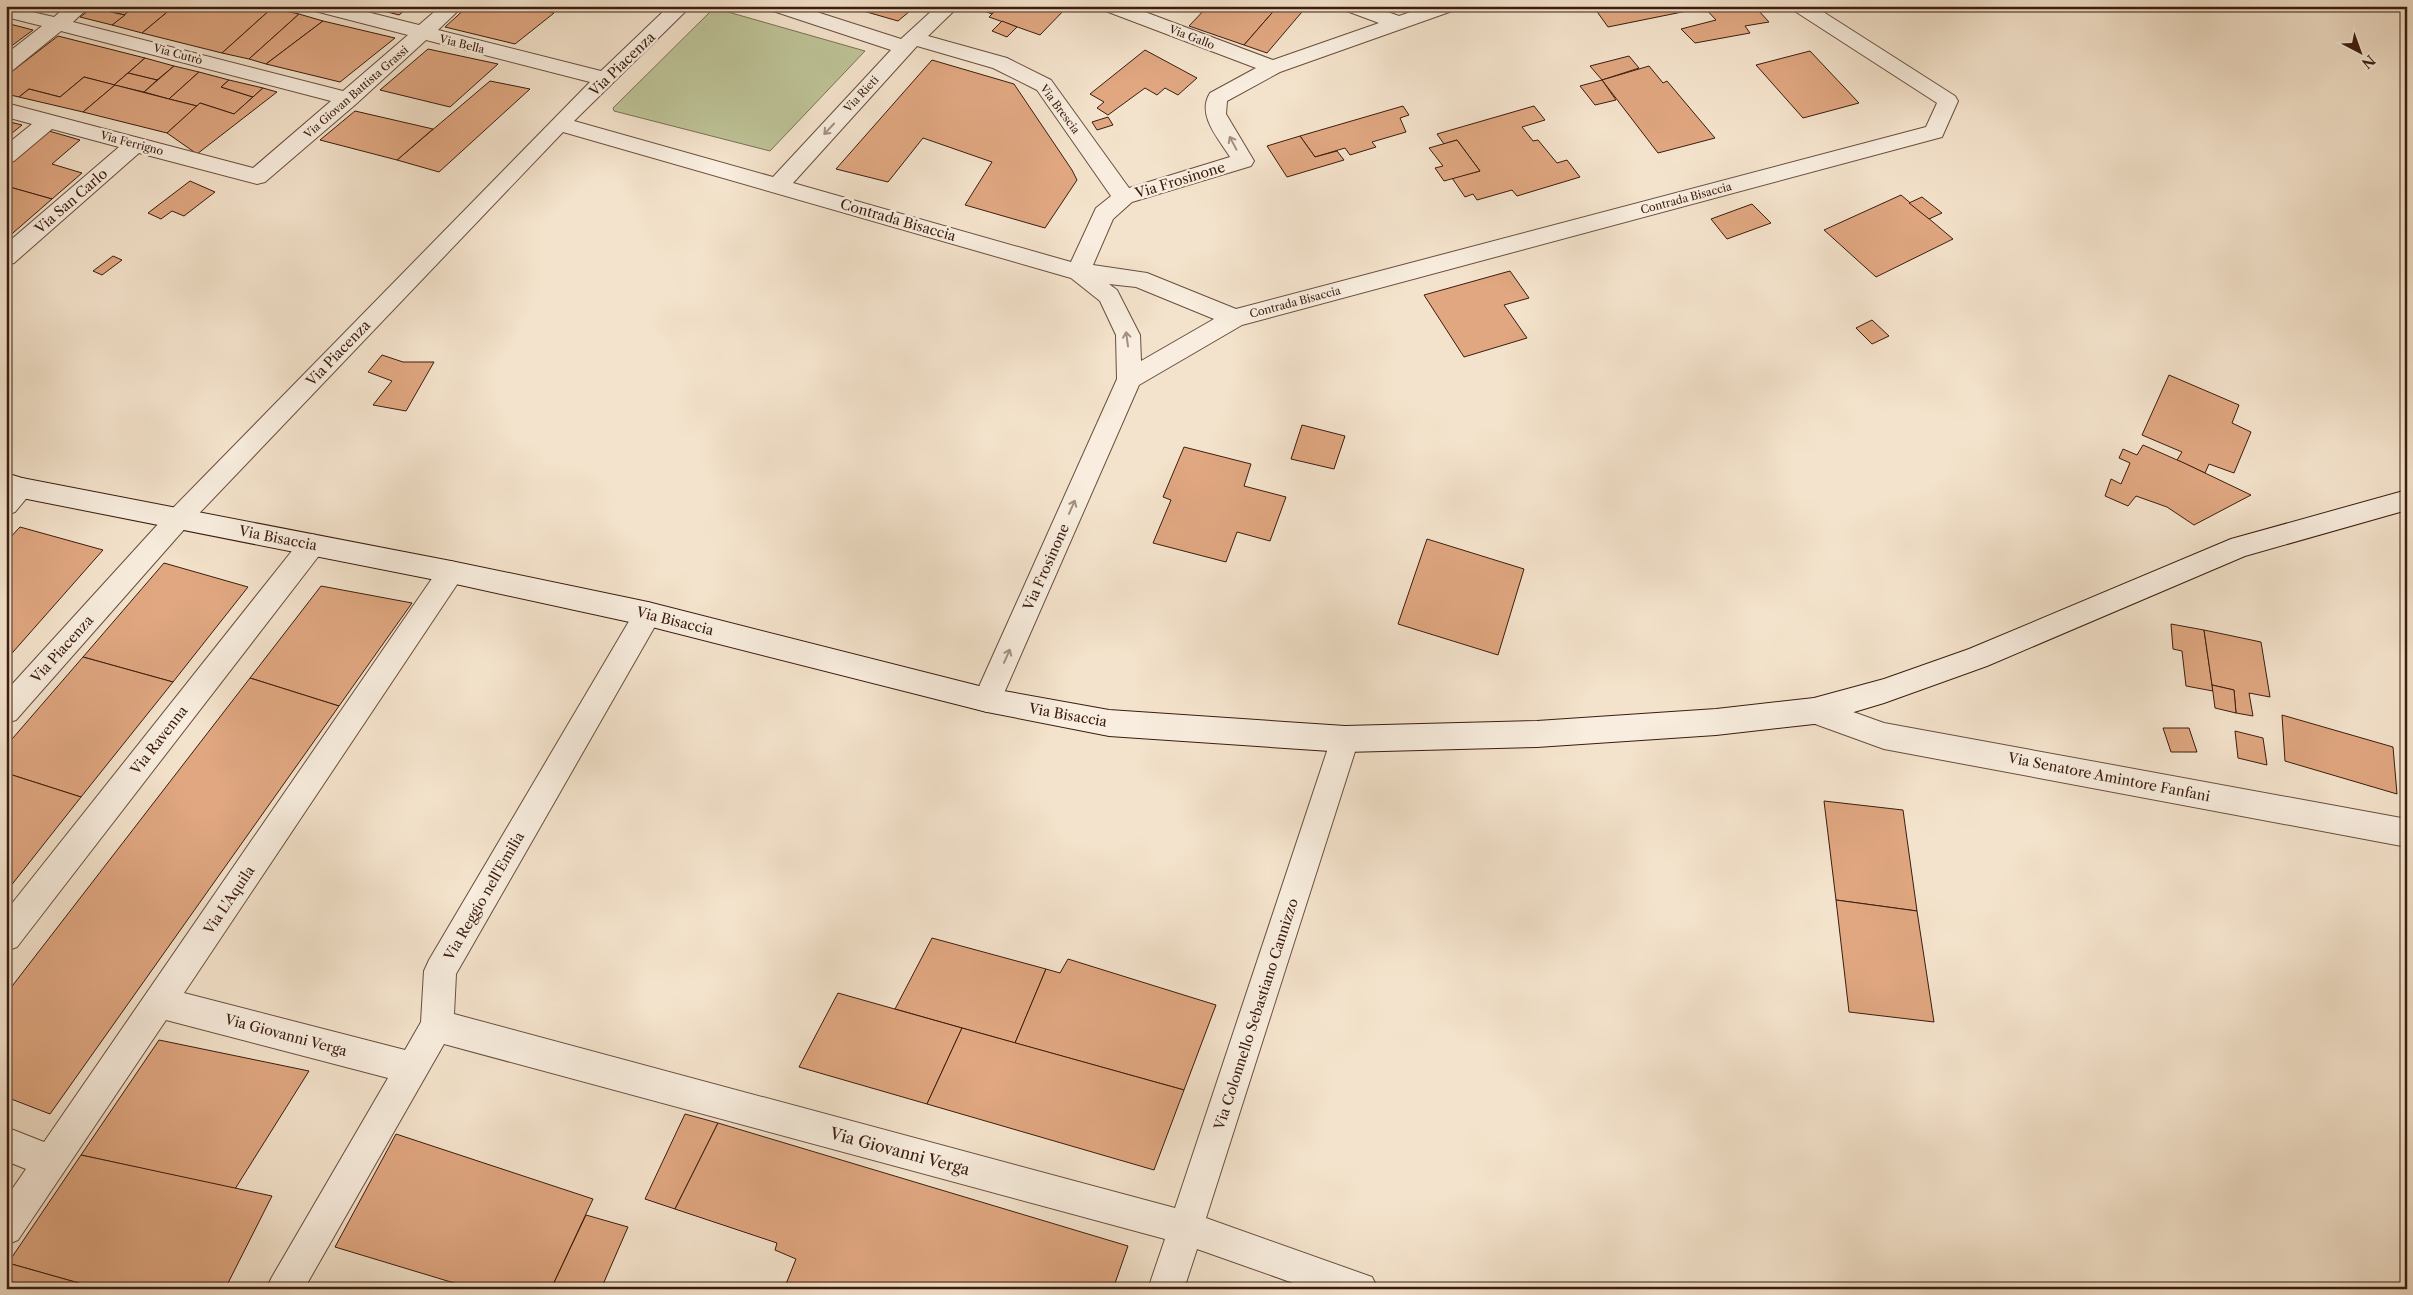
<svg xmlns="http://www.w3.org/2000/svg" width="2413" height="1295" font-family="'Libre Caslon Text',serif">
	<rect width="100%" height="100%" fill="#f4e3cc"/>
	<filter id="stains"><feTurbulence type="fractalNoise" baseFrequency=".004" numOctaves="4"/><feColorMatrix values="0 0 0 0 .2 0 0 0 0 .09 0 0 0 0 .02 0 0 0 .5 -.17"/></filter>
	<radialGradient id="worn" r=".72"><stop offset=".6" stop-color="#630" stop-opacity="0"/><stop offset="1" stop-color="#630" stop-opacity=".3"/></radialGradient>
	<polygon fill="#bdc397" stroke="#7c7052" points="714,8 865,51 770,151 614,111 613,108"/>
	<g fill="#e0a781" stroke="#3b1c0e">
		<polygon points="35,6 64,6 57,12"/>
		<polygon points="94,6 135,6 125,15 92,8"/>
		<polygon points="135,6 164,6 172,8 142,33 112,25"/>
		<polygon points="164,6 266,6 272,8 222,53 142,33 172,8"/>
		<polygon points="365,6 410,6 399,15"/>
		<polygon points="468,6 527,6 554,13 515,44 445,27"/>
		<polygon points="846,6 916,6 898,21"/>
		<polygon points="982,6 1000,6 992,14 979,9"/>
		<polygon points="1000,6 1068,6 1040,35 989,17"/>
		<polygon points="1208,6 1278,6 1244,45 1189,26"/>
		<polygon points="1278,6 1307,6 1267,53 1244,45"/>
		<polygon points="1593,6 1683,6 1687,11 1608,27"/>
		<polygon points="1703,6 1772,6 1758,10 1769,22 1745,26 1750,33 1695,43 1681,29 1716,20"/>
		<polygon points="92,8 125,15 112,25 80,17"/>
		<polygon points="272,8 299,14 249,59 222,53"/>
		<polygon points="299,14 323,21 266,64 249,59"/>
		<polygon points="323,21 395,38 340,82 266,64"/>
		<polygon points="1002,21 1017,27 1007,37 992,31"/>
		<polygon points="6,23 33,30 6,50"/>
		<polygon points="58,36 145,58 114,85 84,77 60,97 29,89 19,97 6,94 6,76"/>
		<polygon points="428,49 498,64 450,107 380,90"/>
		<polygon points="1145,50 1197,78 1178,95 1165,88 1157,95 1145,88 1108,115 1097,108 1104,102 1090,94"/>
		<polygon points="1810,51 1859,103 1803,118 1756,65"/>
		<polygon points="1629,56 1639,68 1602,80 1590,66"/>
		<polygon points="145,58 174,66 157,80 128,73"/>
		<polygon points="932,60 1014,84 1072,170 1077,180 1045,228 965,205 992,162 923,138 888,182 836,169"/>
		<polygon points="174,66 199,72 169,99 144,92"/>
		<polygon points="1649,66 1663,83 1667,81 1715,138 1658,153 1602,80"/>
		<polygon points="199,72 229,80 221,87 253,97 234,114 200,103 197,106 169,99"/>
		<polygon points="128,73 157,80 144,92 114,85"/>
		<polygon points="84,77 115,85 83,112 19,97 29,89 60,97"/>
		<polygon points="229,80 263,88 253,97 221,87"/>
		<polygon points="1602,80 1616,100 1595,105 1580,86"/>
		<polygon points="490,81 530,89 439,172 397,160"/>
		<polygon points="115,85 169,99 197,106 167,133 83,112"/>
		<polygon points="263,88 277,92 197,154 167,133 200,103 234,114"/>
		<polygon points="1403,106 1409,115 1400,118 1406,132 1372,142 1376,147 1350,155 1345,148 1315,157 1300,136"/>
		<polygon points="1534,106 1545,120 1522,127 1533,141 1538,140 1557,163 1567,160 1580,177 1517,196 1512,190 1477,200 1473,194 1465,197 1452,178 1480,171 1457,140 1444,144 1437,134"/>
		<polygon points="355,111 433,129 397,160 320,140"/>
		<polygon points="1108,117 1113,125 1097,130 1092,122"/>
		<polygon points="6,121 22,125 6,138"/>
		<polygon points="49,131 80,140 52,164 82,173 52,199 6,186 6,166"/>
		<polygon points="1300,136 1315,157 1337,151 1344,160 1287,177 1267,146"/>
		<polygon points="1457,140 1480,171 1444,181 1435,168 1443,166 1429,148"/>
		<polygon points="190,181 215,192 184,216 172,211 161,219 148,213"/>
		<polygon points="6,186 52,199 6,239"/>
		<polygon points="1901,195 1953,239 1876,277 1824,230"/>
		<polygon points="1922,197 1942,213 1929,219 1909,203"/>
		<polygon points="1752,204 1771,223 1727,239 1711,219"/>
		<polygon points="113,256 122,260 102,275 93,271"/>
		<polygon points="1510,271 1529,298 1504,305 1527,338 1464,357 1424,295"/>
		<polygon points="1872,320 1889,336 1872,344 1856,328"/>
		<polygon points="382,355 403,362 434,362 406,411 373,405 392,381 368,372"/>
		<polygon points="2169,375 2239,405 2232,423 2251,432 2234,473 2209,464 2205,473 2177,460 2182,452 2142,435"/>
		<polygon points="1302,425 1345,436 1334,469 1291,459"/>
		<polygon points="2143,445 2184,463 2251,495 2194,525 2167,507 2136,496 2128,506 2105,496 2111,479 2121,484 2130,463 2119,458 2123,449 2137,455"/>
		<polygon points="1184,447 1251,464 1244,486 1286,497 1270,541 1237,532 1226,562 1153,543 1171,500 1163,497"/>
		<polygon points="20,527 103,550 6,660 6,542"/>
		<polygon points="1427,539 1524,569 1498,655 1398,624"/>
		<polygon points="164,563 248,587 173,682 83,657"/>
		<polygon points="321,586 412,603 339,706 250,678"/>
		<polygon points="2171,624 2204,630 2213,691 2186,686 2182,651 2173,649"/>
		<polygon points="2204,630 2261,642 2270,697 2249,693 2253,716 2236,713 2234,690 2212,685"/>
		<polygon points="83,657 173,682 81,797 6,773 6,746"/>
		<polygon points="250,678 339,706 50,1114 6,1097 6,994"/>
		<polygon points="2212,685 2234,690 2236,713 2215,708"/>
		<polygon points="2282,715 2393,747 2397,794 2285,761"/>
		<polygon points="2163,728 2189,728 2197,752 2171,752"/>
		<polygon points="2235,731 2263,738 2267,765 2238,758"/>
		<polygon points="6,773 81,797 6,892"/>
		<polygon points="1824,801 1903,810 1917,911 1836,900"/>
		<polygon points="1836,900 1917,911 1934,1022 1849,1012"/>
		<polygon points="932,938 1046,969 1015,1043 895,1009"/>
		<polygon points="1068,959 1216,1005 1184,1090 1015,1043 1046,969 1060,973"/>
		<polygon points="838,993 962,1028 927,1104 799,1067"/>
		<polygon points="962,1028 1184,1090 1154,1170 927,1104"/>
		<polygon points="159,1040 309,1071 235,1189 81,1155"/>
		<polygon points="685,1114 718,1123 675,1209 645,1199"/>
		<polygon points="718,1123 1128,1246 1113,1289 784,1289 796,1259 775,1250 777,1243 675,1209"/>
		<polygon points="396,1134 593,1199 551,1289 474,1289 335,1247"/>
		<polygon points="81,1155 272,1196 225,1289 100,1289 8,1263"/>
		<polygon points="586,1215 628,1227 601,1289 551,1289"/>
		<polygon points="8,1263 100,1289 6,1289"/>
	</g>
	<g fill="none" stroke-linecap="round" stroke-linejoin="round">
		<g stroke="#694e3e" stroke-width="2">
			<g id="street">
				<path d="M6 6 54 17 67 6H90L73 22 343 91 408 35 311 10 308 6H343L419 25 441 6H463L438 30 601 71 669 6H691L574 121 773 177 891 50 770 10 767 6H798L901 39 937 6H959L928 36 1007 58 1051 80 1129 188 1230 157C1219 139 1196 115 1210 93L1256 68 1103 10 1100 6H1129L1273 60 1379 23 1344 10 1341 6H1371L1399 16 1428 6H1458L1455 10 1280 72 1227 101 1226 114 1254 161 1251 166 1132 202 1113 219 1093 265 1147 273 1236 309 1926 127 1937 103 1793 10 1790 6H1814L1955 96 1958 101 1942 137 1242 325 1139 385 1001 700 997 709 987 712 977 709 973 700 1117 379 1116 335 1100 301 1071 278 563 132 188 525 16 720 6 723V691L170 511 590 82 426 40 356 104 265 182 257 184 139 153 14 263 6 265V244L119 147 52 129 14 161 6 163V145L32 124 6 117V103L253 168 331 101 61 31 13 70 6 71V54L42 26 6 17ZM917 46 993 68 1037 90 1111 196 1096 208 1071 262 793 183ZM1109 284 1136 287 1214 319 1141 361 1140 335 1117 290Z"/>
				<polygon points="22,478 31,481 35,488 15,512 6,515 6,488 13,481"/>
				<polygon points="312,534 321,537 325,545 321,553 17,947 6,951 6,911 303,537"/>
				<polygon points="451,561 460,564 464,572 460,580 184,993 405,1050 421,1022 424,971 429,960 638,606 648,602 658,606 662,614 456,974 454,1014 1175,1208 1331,739 1335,730 1345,726 1355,730 1359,739 1206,1218 1372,1277 1378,1289 1310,1289 1197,1249 1184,1289 1148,1289 1165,1239 444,1044 304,1289 266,1289 272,1277 388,1078 166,1020 18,1240 6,1245 6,1198 26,1169 6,1161 6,1127 44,1142 442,564"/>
				<polygon points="1814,698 1884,723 2407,819 2407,847 1884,749 1804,720 1800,711 1804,702"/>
			</g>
		</g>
		<g stroke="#3b1c0e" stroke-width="2">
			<polygon id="secondary" points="6,473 22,478 451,561 648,602 987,688 1109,710 1345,726 1537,721 1716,709 1814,698 1884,679 1969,649 2231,539 2407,490 2407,510 2245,556 1987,666 1884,703 1814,724 1716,735 1537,747 1345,752 1109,736 987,712 648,626 451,583 22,498 6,493"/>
		</g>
		<use href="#street" fill="#f8edde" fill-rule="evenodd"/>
		<use href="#secondary" fill="#f8edde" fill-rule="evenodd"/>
	</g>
	<defs><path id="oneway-shaft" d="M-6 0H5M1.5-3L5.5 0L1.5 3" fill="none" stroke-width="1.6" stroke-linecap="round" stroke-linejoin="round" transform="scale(1.25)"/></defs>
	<g stroke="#a38f80">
		<use href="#oneway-shaft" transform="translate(829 129) rotate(133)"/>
		<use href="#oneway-shaft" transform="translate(1233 143) rotate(-118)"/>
		<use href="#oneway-shaft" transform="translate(1127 339) rotate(-98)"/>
		<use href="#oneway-shaft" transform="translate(1072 507) rotate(-66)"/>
		<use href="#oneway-shaft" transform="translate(1007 656) rotate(-66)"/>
	</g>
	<g text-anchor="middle" stroke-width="5" stroke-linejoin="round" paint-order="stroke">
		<g font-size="11" fill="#3b1c0e" stroke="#f8edde">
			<text transform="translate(1192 37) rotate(21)" y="4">Via Gallo</text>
			<text transform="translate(462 44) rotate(14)" y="4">Via Bella</text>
			<text transform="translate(178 54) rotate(15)" y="4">Via Cutrò</text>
			<text transform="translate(356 92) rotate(-41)" y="4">Via Giovan Battista Grassi</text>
			<text transform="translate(861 94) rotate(-47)" y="4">Via Rieti</text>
			<text transform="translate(1060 109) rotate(53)" y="4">Via Brescia</text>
			<text transform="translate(132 143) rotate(15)" y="4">Via Ferrigno</text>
			<text transform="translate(1686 198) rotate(-15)" y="4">Contrada Bisaccia</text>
			<text transform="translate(1295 302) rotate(-15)" y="4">Contrada Bisaccia</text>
		</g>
		<g font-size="14" fill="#3b1c0e" stroke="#f8edde">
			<text transform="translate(622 64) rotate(-44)" y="5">Via Piacenza</text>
			<text transform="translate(1180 180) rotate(-17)" y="5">Via Frosinone</text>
			<text transform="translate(71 201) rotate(-41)" y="5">Via San Carlo</text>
			<text transform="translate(898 220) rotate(16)" y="5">Contrada Bisaccia</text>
			<text transform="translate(338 353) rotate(-46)" y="5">Via Piacenza</text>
			<text transform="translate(278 538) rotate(11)" y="5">Via Bisaccia</text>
			<text transform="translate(1046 567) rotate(-66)" y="5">Via Frosinone</text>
			<text transform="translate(675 621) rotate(14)" y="5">Via Bisaccia</text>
			<text transform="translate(62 649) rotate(-48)" y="5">Via Piacenza</text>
			<text transform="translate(1068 715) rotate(10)" y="5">Via Bisaccia</text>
			<text transform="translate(159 740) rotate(-52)" y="5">Via Ravenna</text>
			<text transform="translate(2109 777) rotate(11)" y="5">Via Senatore Amintore Fanfani</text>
			<text transform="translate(484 896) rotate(-60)" y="5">Via Reggio nell'Emilia</text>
			<text transform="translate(229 900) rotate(-56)" y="5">Via L'Aquila</text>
			<text transform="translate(1256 1014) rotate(-72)" y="5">Via Colonnello Sebastiano Cannizzo</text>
			<text transform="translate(286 1035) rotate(15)" y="5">Via Giovanni Verga</text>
		</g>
		<g font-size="16" fill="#3b1c0e" stroke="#f8edde">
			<text transform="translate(900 1151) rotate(15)" y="6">Via Giovanni Verga</text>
		</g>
	</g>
	<rect width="2413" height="1295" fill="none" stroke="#f4e3cc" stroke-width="25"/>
	<rect x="8" y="8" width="2398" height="1280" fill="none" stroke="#3b1c0e" stroke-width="2.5"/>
	<rect x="12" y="12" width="2388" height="1270" fill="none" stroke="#3b1c0e"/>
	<g transform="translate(2360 52) rotate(139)" stroke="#f8edde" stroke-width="4" paint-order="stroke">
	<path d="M0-4L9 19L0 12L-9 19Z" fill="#3b1c0e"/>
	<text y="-8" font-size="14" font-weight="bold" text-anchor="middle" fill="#3b1c0e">N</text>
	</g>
	<rect width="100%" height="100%" filter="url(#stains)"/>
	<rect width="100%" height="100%" fill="url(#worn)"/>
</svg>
